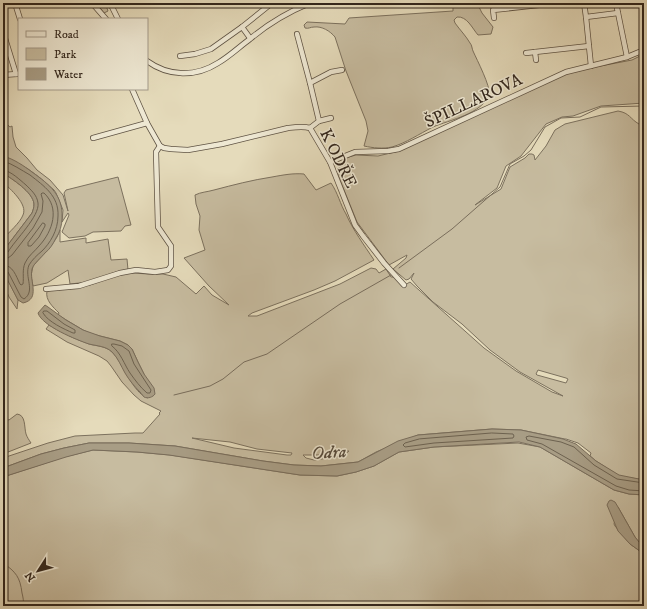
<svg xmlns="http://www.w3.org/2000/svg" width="647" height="609" font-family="'IM FELL DW Pica',serif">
	<rect width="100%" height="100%" fill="#e5dbbb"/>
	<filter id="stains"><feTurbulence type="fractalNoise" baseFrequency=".005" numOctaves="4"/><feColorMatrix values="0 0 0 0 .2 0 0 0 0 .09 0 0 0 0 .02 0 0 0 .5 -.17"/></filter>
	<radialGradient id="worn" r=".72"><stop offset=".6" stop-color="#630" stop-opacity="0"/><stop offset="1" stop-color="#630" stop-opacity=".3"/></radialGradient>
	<g fill="#c7bca0" stroke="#7c715e" fill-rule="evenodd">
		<polygon points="96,3 105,3 108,11 104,13"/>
		<path d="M453 3H477L482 13 493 27 491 34 478 35C472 28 467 16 457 17L454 20 455 23C460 30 466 36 470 43 472 45 472 49 473 51 477 60 491 87 489 94 483 114 449 120 433 127 419 134 406 143 392 147 383 149 373 148 364 146L368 131 366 121 346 71 335 37C330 31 322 26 314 27 310 27 309 29 305 28L304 25 307 22 345 24 349 18 453 11Z"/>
		<path d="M644 54V103L601 106 573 116 562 117 546 124 521 156 506 166 497 188 475 205 501 189 510 167 525 158 529 154H532L534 155 535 160 546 146 555 130 565 124 618 111C630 113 630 119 639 124L642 123 644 120V422H640L644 423V480L619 476 596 461 590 456 591 453 578 443 566 439H565L521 430 492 429 418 435 376 452 358 462 321 466 294 465 263 461 175 446 129 443H89L64 448 41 454 3 468V458L48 443 75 436 135 433H143L160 414 159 413 161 411 141 401 134 395 122 382 111 366 107 361 99 356 67 342 46 329 49 325C62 333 75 339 89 344 96 346 106 346 112 352 124 363 132 393 148 398L144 374 138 362 132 349 128 345 120 341 92 334 83 330 58 315 59 313C53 307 45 300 47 291L90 285 112 277 126 273H134L148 274H163L176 277 196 294 204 286 212 295 229 305 209 286 184 258 205 250 199 230 200 216 196 204 195 195C201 192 207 192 214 190 233 185 252 180 272 177 283 175 293 173 304 174L316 190 331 183C338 193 340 204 346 214 353 230 364 245 374 260L335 281 314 290 252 313 248 316H257L340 284 371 268 376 269 379 273 386 269 391 277H394L403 286 410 282 484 348 516 371 552 392 563 396 520 372 490 350 462 324 433 302 417 286 411 279 414 273 409 279 406 280 393 269 406 258 407 255 389 265 357 222 338 175V169L345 158 356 155 378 156 399 151 569 72 632 60ZM538 370 566 378 568 379 566 383 537 375 536 374ZM192 438 230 442 257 449 292 453 291 455H287L234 448ZM341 451H349L343 456 314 460 306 458 303 455H324Z"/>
		<polygon points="3,121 10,127 12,126 13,137 16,147 27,158 37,170 50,180 63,195 68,211 64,193 66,190 118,177 131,225 125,226 121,231 93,232 85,236 69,238 62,232 69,215 68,213 62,222 63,210 56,193 54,190 39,177 28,169 5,157 3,156"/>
		<path d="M3 173C12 179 33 192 34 204 34 208 33 210 32 213L7 246 3 254V239C9 232 20 223 23 215 28 204 10 189 3 182Z"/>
		<polygon points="60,230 60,242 86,238 86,243 108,239 111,260 127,259 128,270 119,271 88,282 70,284 68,270 47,283 33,286 31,276 33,266 51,246 57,237"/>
		<polygon points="3,267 5,274 18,300 17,309 9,297 3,283"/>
		<path d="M17 414C26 415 24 427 26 434 27 437 29 440 31 443L3 454V416L5 419 9 420Z"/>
		<polygon points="518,443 540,447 614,490 629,494 644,495 644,544 639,542 635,537 618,507 614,524 615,526 630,544 644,554 644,606 3,606 3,477 64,457 93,450 137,452 170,455 300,475 337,476 356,472 374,466 399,452 434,447"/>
	</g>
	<g fill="#a89d85" stroke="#796d5b">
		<path d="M3 156C14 159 24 166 32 172 50 185 63 195 62 218 62 225 60 232 56 238 53 244 50 249 45 253 41 258 34 263 32 269 29 281 41 299 23 303L18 300 7 279 3 267V254L7 246 32 213C33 210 34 208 34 204 33 192 12 179 3 173Z"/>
		<path d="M45 305 48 307 66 320 83 330 100 336 120 341 128 345 132 349 138 362 144 374 154 388 155 394C153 397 148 399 144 397 143 396 142 394 140 392 135 387 129 380 125 373 121 366 118 358 112 352 106 346 97 346 89 344 77 340 42 326 38 313Z"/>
		<polygon points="492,429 521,430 563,439 576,444 596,461 619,475 644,480 644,495 629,494 614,490 540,447 519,442 434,447 399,452 374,466 356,472 337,476 300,475 169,455 137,452 93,450 66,457 3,477 3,468 41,454 64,448 89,443 129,443 175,446 263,461 294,465 321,466 358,462 398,441 418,435"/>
		<polygon points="611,500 615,502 618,507 635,537 639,542 644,544 644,554 630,544 618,531 607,505 609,501"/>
	</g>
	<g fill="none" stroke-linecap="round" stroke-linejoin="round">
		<g stroke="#6d6250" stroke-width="1">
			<path d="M3 161C13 164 21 170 30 175 44 186 59 196 58 216 58 223 56 230 53 236 50 242 46 247 42 251 37 255 32 260 29 265 24 277 36 291 24 299L21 297 8 272 6 270H3"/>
			<path d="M3 170C11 171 20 180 26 185 31 190 37 195 38 203 40 216 15 240 8 252L6 253 3 254"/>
			<polygon points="43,223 45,224 45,226 39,237 31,246 28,246 28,243"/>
			<path d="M3 259 8 258 12 255 33 228 42 212 43 201 41 194 42 193H44C60 208 53 231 39 246 35 251 28 256 25 263 22 270 24 277 23 284L21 285 20 284C16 276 13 265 3 265"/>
			<path d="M44 311H47L64 324 75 330V333H73C64 329 48 322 43 313Z"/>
			<path d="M112 344H114L122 346 129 351 134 364 151 390 150 393H147C140 387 135 380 130 373 124 364 121 353 112 346Z"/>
			<polygon points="492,433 513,434 514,436 513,438 434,443 405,447 403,445 405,443 419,439"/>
			<polyline points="644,483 617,479 594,465 574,447 561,442 529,436 526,437 527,440 542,444 616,486 629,490 644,491"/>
		</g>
		<g stroke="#796d5b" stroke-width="1">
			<polyline points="399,268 452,229 500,187 510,164 524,156 531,150 545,127 561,118 580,117 601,107 644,106"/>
			<polyline points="174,395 210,386 223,379 244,362 267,354 340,304 391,275"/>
			<path d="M3 563C16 572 20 577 22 593 23 597 24 601 23 606"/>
		</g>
		<g stroke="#5f5344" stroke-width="6">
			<g id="minor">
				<polyline points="15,3 20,19"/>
				<polyline points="92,3 106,19"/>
				<polyline points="110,3 118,19"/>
				<polyline points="584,3 586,17 618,13"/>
				<polyline points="616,3 627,57"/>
				<polyline points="586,17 591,66"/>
				<polyline points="494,18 493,10 557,3"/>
				<polyline points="242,27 250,38"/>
				<polyline points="3,32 16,74"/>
				<polyline points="297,34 310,83 319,121 310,128"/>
				<polyline points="535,52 536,60"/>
				<polyline points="526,53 589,46"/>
				<polyline points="180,56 195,54 211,49 242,27 272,3"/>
				<path d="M147 61C169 77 196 77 218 63 230 56 239 47 250 39 268 24 288 12 310 3"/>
				<polyline points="3,75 17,74"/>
				<polyline points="310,83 331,72 342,70"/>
				<polyline points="132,89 147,123 160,146"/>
				<polyline points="319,121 331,118"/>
				<polyline points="93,138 147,123"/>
				<path d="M160 146 164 148 171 149 188 150 222 144 288 128C296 127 303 126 310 128L330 162 355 225 363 236 384 263 404 285"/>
				<polyline points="330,162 355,152 388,151 399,149 566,72 627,57 644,50"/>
				<polyline points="46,289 79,286 120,273 136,270 155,272 168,270 171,266 171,246 158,227 156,152 160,146"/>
			</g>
		</g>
		<use href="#minor" stroke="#eee8d3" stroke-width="4.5"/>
	</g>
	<g text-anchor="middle" stroke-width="3" stroke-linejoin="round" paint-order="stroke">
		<g font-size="17" fill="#32261c" stroke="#eee8d3">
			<text transform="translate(473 100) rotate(-25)" y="6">ŠPILLAROVA</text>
			<text transform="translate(339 158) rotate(64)" y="6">K ODŘE</text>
		</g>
		<g font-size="18" font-style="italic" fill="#554a3c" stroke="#eee8d3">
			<text transform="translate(329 452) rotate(-3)" y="6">Odra</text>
		</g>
	</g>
	<rect width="647" height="609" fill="none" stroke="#e5dbbb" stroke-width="16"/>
	<rect x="4" y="4" width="639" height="601" fill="none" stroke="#32261c" stroke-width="2"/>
	<rect x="8" y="8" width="631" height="593" fill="none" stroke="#32261c"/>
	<rect x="18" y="18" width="130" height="72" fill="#eee8d3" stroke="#a39a8a"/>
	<rect x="26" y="31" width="20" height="6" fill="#eee8d3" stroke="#a39a8a"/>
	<text x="54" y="38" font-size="12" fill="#32261c">Road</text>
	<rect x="26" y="48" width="20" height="12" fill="#c7bca0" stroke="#a39a8a"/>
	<text x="54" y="58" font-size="12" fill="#32261c">Park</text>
	<rect x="26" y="68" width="20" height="12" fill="#a89d85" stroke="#a39a8a"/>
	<text x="54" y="78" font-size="12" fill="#32261c">Water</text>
	<g transform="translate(38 571) rotate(234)" stroke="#eee8d3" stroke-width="3" paint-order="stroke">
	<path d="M0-3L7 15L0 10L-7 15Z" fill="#32261c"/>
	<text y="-6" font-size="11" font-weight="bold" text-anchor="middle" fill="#32261c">N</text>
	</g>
	<rect width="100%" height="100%" filter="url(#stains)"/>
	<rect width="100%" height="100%" fill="url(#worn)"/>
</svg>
